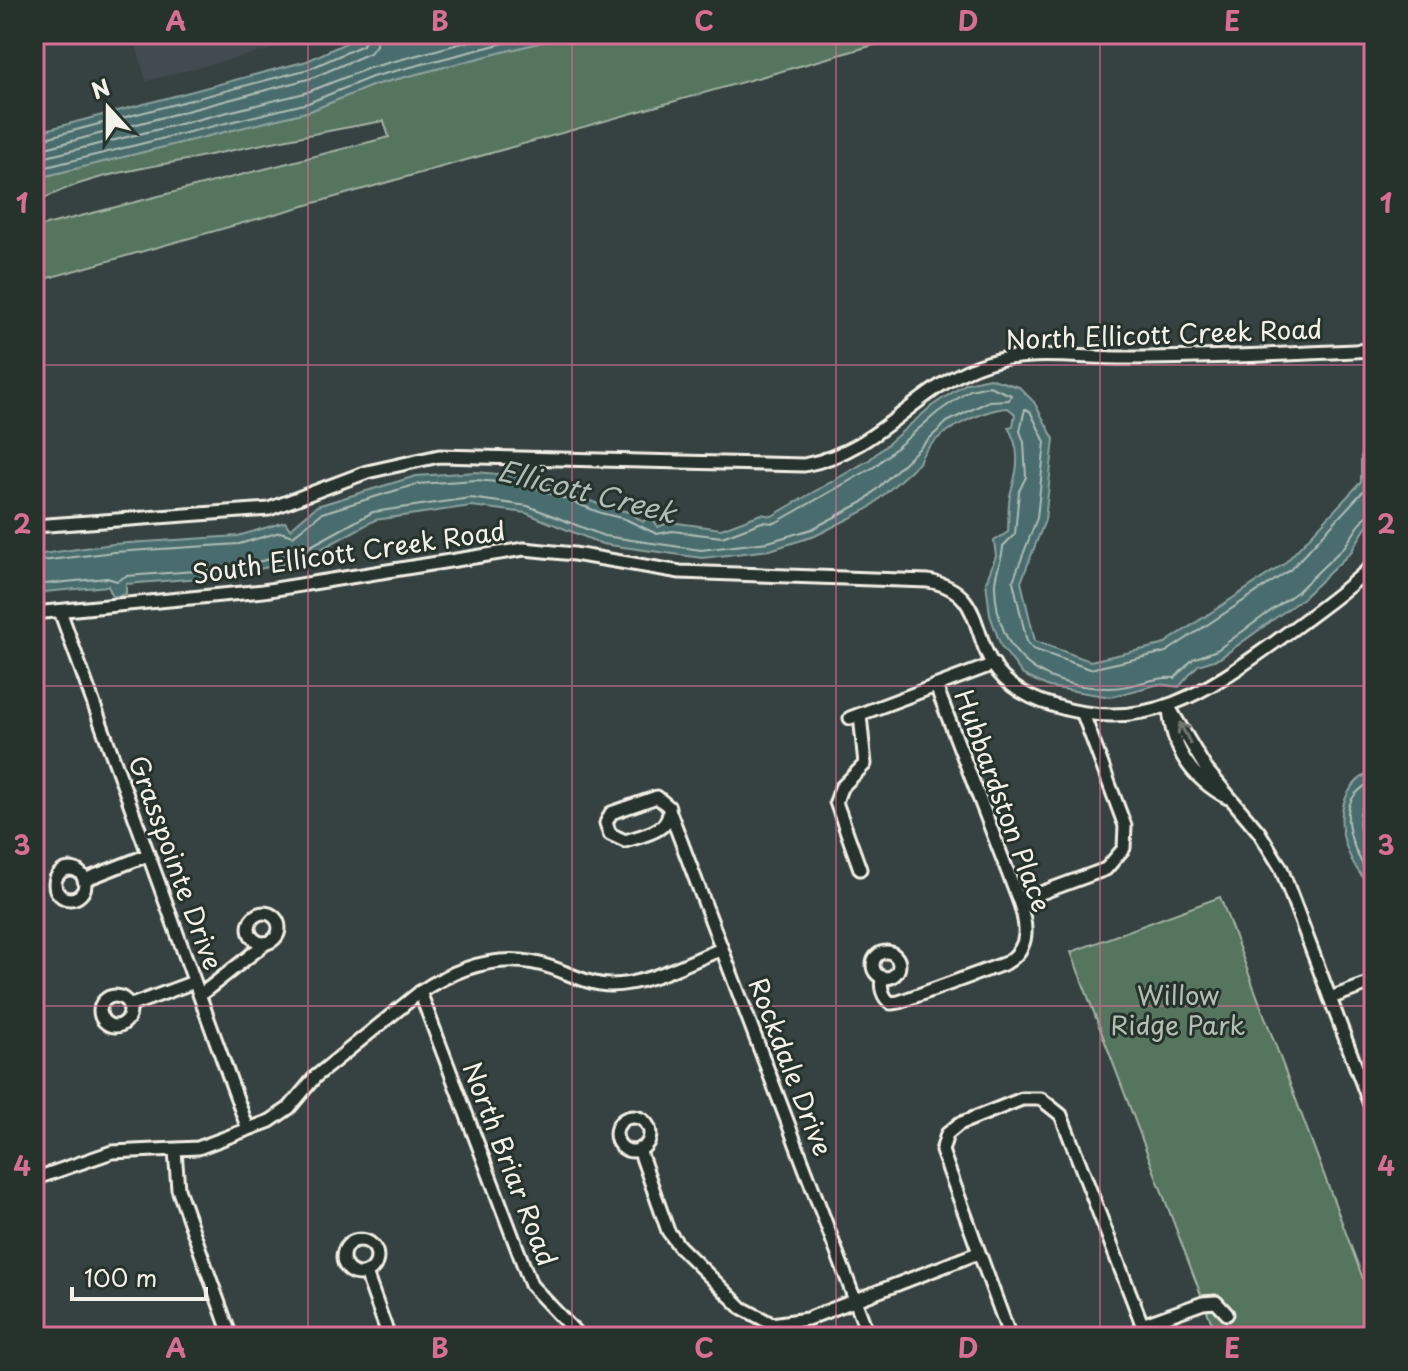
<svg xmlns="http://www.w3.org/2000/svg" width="1408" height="1371" font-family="'Playpen Sans',sans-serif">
	<rect width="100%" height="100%" fill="#364242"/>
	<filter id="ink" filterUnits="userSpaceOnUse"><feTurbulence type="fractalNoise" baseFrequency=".0125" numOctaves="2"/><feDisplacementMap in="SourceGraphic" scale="16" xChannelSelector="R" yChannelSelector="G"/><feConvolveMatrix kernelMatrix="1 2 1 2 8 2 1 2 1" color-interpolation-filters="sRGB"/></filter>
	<g filter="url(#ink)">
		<polygon fill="#424c50" points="133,34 284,34 287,45 146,81"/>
		<g fill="#55755e" stroke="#a4b3a3" stroke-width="2">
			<path d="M573 34H913L34 282V228L389 137 384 121C318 132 252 146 186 160 134 170 79 177 34 204V179L310 111 374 85Z"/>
			<polygon points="1220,897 1374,1308 1374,1328 1350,1337 1217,1337 1071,952"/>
		</g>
		<g fill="#496d6e" stroke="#8da29f" stroke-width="2">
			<polygon points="374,34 573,34 374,85 310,111 34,179 34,133 307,61 352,40"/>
			<path d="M989 378 1019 387 1034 402 1054 439 1045 520 1021 582 1035 641 1090 661 1162 645 1284 564 1361 482V456L1374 439V514L1351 552 1303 598 1220 658 1198 665 1179 687 1159 684 1111 697 1049 687 1023 675 1001 646 990 615 986 582 996 556 994 541 1008 532C1009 518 1007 501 1012 488 1019 466 1020 448 1008 427L1013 426 1015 414 1008 408C982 409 927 436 919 463L868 509 815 536 770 550 702 558 602 544 526 513 471 506 375 520 301 560 226 576 126 584V594L113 597 108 586 34 593V555L113 544 238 536 285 522 290 529 317 506 416 476 476 472 530 477 603 506 629 512 643 522 650 514 658 527 670 522 721 529 761 514 772 516 869 460 933 405 967 383Z"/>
			<path d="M1374 770V890C1340 858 1322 794 1374 770Z"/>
		</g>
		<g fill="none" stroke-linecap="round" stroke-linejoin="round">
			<g stroke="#b0bcb7" stroke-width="2">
				<polyline points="34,141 309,69 363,45 368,34"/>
				<polyline points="34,151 312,78 370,53 376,45 378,34"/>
				<polyline points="34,160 305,93 369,68 496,34"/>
				<polyline points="34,170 308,103 372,77 539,34"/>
				<path d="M1374 452 1369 459 1367 487 1290 570 1166 652 1090 669 1033 649 1027 642 1013 581 1037 518 1045 442 1030 411 1025 409 1020 431 1024 442 1026 477 1019 491 1015 534 1003 546C1003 560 994 573 995 587 998 658 1042 687 1109 688 1132 689 1152 676 1175 678L1193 659 1217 650 1297 592 1345 546 1365 517 1374 514"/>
				<polyline points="34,562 114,552 239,544 280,532 293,536 322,513 417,484 476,480 529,485 601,513 625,519 657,534 672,531 722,537 762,522 775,523 874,467 938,412 970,390 989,386 1011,395 1009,400 989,401 947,422 863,502 812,529 768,542 701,550 604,536 528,506 470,498 373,512 298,553 224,569 126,576 117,581 107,578 34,585"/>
				<path d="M1374 779C1368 784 1359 789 1354 796 1338 817 1357 863 1374 879"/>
				<path d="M1374 792C1350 812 1360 838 1374 863"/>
			</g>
			<g stroke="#f4f1e8" stroke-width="17">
				<g id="minor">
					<path d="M34 526 269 509 367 472 439 456 804 465C883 450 914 386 987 363 1032 349 1084 359 1131 358 1212 358 1293 354 1374 350"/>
					<polyline points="60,611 248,1129"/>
					<path d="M34 613 263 591 524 549 574 554 680 572 928 581C985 591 970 636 998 672 1012 689 1034 700 1055 706 1147 735 1207 691 1278 640 1310 616 1345 592 1374 564"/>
					<polyline points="850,718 994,664"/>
					<path d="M657 797 669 807C672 831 644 835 625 841L610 834 606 823 611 813Z"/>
					<path d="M1228 798C1191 778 1172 750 1169 707L1206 769 1259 832 1281 868 1374 1115"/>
					<polyline points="670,812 869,1337"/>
					<polyline points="860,869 836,802 841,788 865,764 860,715"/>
					<circle cx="70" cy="884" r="15"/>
					<polyline points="84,880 148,855"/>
					<polyline points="1019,901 1106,869 1124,848 1125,826 1083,714"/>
					<circle cx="264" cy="928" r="15"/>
					<circle cx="886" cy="965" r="13"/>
					<path d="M883 977C879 986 883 998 891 1003L899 1002 1006 963C1031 948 1027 925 1019 901L936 686"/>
					<polyline points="420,992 531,1285 580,1337"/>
					<polyline points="200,995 266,943"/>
					<circle cx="115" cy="1011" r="15"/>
					<polyline points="1330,998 1374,982"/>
					<polyline points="129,1006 194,982"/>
					<circle cx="633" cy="1134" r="17"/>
					<polyline points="639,1149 668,1231 679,1246 742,1308 772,1324 807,1319 978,1253"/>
					<polyline points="175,1151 178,1189 231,1337"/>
					<path d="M34 1179 112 1152 198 1148 270 1121 289 1108 315 1077 420 992C461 965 506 951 553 968 572 975 591 985 611 985 647 985 688 962 722 949"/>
					<circle cx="360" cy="1257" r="17"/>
					<polyline points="366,1273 389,1337"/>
					<polyline points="34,1309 44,1337"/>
					<polyline points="1142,1325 1203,1303 1216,1302 1227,1314"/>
					<polyline points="1010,1337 942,1151 947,1134 959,1124 1022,1099 1041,1099 1061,1115 1147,1337"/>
				</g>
			</g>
			<use href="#minor" stroke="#26332d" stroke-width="11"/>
		</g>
		<defs><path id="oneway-shaft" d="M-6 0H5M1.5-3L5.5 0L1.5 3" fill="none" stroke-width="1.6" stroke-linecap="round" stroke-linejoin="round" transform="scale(2)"/></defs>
		<use stroke="#6e766e" href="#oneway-shaft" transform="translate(1185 733) rotate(-117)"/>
	</g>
	<path fill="none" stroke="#d66f93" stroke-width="2" stroke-opacity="0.55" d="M308 34V1337M572 34V1337M836 34V1337M1100 34V1337M34 365H1374M34 686H1374M34 1006H1374"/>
	<g text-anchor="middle" stroke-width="6" stroke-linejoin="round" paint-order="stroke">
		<g font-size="26" fill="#f4f1e8" stroke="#26332d">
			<text transform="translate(1164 335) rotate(-2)" y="9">North Ellicott Creek Road</text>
			<text transform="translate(349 553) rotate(-8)" y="9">South Ellicott Creek Road</text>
			<text transform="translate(1002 801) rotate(70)" y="9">Hubbardston Place</text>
			<text transform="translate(175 863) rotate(70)" y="9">Grasspointe Drive</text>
			<text transform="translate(790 1067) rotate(69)" y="9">Rockdale Drive</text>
			<text transform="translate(509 1164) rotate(69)" y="9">North Briar Road</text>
		</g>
		<g font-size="26" fill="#b4bfb1" stroke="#26332d">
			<text x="1178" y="1005">Willow<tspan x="1178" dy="30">Ridge Park</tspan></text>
		</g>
		<g font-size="28" font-style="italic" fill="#b0bcb7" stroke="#26332d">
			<text transform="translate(587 492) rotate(14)" y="10">Ellicott Creek</text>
		</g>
	</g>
	<rect width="1408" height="1371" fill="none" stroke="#26332d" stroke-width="88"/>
	<g transform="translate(108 108) rotate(339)" stroke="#26332d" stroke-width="6" paint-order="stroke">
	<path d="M0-6L14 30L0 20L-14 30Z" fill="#f4f1e8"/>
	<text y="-12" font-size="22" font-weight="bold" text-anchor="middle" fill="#f4f1e8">N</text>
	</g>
	<path d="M72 1287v12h134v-12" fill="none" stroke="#f4f1e8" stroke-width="4"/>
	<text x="84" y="1287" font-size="24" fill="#f4f1e8" stroke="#26332d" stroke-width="6" paint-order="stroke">100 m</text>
	<rect x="44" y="44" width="1320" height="1283" fill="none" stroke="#d66f93" stroke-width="3"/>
	<g font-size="26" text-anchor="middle" font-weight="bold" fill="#d66f93">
		<text x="176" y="31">A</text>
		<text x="440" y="31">B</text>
		<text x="704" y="31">C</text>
		<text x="968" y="31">D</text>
		<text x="1232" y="31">E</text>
		<text x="22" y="213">1</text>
		<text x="1386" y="213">1</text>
		<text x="22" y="534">2</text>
		<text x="1386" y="534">2</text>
		<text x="22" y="855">3</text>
		<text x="1386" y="855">3</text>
		<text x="22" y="1176">4</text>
		<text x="1386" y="1176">4</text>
		<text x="176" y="1358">A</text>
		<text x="440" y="1358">B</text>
		<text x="704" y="1358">C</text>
		<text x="968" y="1358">D</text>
		<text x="1232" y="1358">E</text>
	</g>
</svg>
